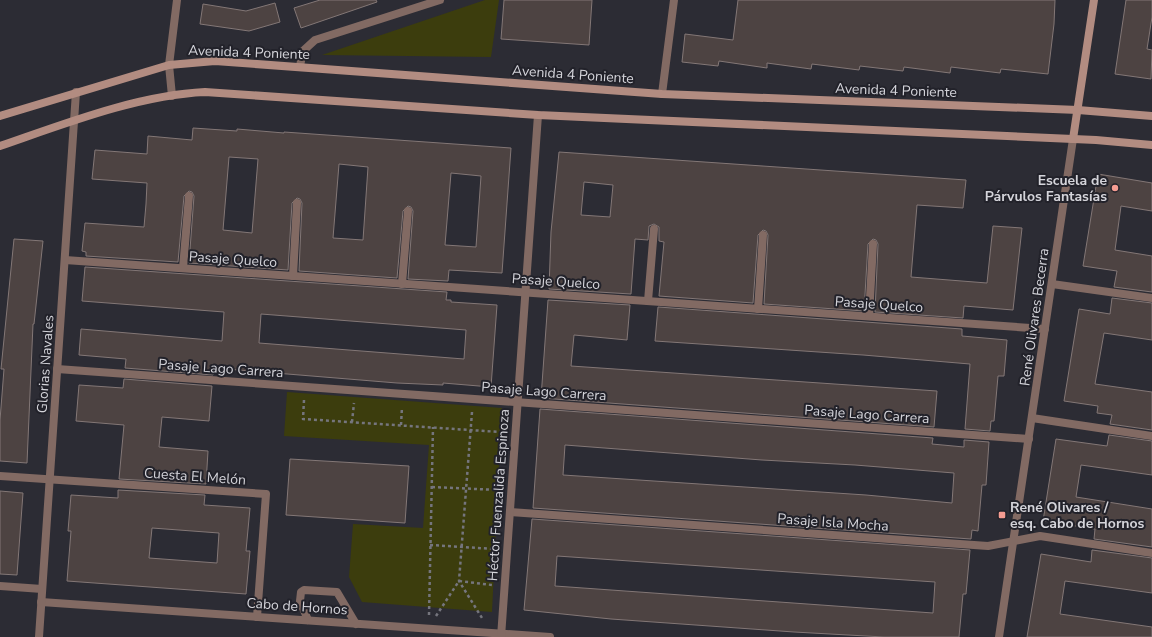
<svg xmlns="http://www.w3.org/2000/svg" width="1152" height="637" font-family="'Nunito Sans',sans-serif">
	<rect width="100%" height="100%" fill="#2c2c34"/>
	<g fill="#3c3d0d">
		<polygon points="485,0 499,0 491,57 322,55"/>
		<polygon points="287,392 502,408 492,612 362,602 349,577 353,524 423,528 429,445 284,436"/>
	</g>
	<g fill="#4d4342" stroke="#837776" fill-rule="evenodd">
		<polygon points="320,0 376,0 377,2 301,28 294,8"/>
		<polygon points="504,0 592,0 589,45 501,39"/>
		<polygon points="738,0 1055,0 1054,24 1048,74 1001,69 1000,73 951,67 950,73 904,67 903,71 860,66 859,70 812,64 811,69 767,63 767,68 719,61 718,66 682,62 685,34 733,40"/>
		<polygon points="1126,0 1152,0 1152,17 1147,49 1152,50 1151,79 1115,74"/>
		<polygon points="275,3 280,22 249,31 200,24 203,4 246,11"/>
		<path d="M193 128 237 131V129L284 133V132L511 148 502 273 449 270 448 281 408 279 413 211 411 207 408 206 403 211 397 278 299 271 302 203 300 199 297 198 292 203 288 270 189 263 194 196 192 192 189 191 184 196 178 262 86 256V252L82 251 85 223 144 227 146 204 147 183 92 179 95 150 147 154 148 136 192 140ZM229 157 258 159 252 233 223 230ZM339 164 368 167 363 240 333 238ZM451 173 481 176 476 247 445 245Z"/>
		<path d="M559 152 966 180 963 208 917 205 911 277 987 283 993 226 1022 228 1013 310 964 306 963 318 875 312 878 244 876 240 873 239 868 244 864 311 764 304 768 235 766 231 763 230 758 235 753 303 659 296 664 242 659 241V227L654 224 649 226 648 240 635 239 631 294 549 289 551 232ZM584 182 613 185 610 217 581 215Z"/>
		<polygon points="1098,174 1152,183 1152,211 1121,206 1115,250 1152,256 1152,292 1114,287 1117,271 1083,266"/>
		<polygon points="14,239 43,241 34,324 33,324 27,463 0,461 0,420 4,369 1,369"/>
		<path d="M85 267 447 292 446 300H451V302L497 305 491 387 443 383V385L397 383 214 368 213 375 125 368 126 359 79 355 81 329 222 341 224 312 82 301ZM261 314 466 330 464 359 259 343Z"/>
		<polygon points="1112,298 1152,303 1152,340 1104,333 1095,384 1152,392 1152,430 1110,424 1112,415 1097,413 1098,406 1064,401 1079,309 1110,314"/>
		<polygon points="548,300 630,305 627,340 574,335 571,366 937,391 934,427 541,398"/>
		<polygon points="658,307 962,329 962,336 1007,340 1004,376 998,376 994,421 991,421 990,431 965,429 970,364 863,355 655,341"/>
		<polygon points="124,379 212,386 209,421 162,417 159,447 208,451 206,484 119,479 124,425 76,421 79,385 123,388"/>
		<path d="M540 409 933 438 932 444 964 447V440L989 442 986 485H982L978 531 972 530 971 539 533 508ZM565 445 762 460 855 465 954 473 952 503 866 495 563 475Z"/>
		<polygon points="1109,435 1152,441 1152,475 1081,465 1076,497 1152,509 1152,547 1094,539 1095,529 1043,521 1056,439 1107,446"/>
		<polygon points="290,459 409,466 405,523 286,515"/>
		<path d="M118 490 205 495 204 505 250 508 246 551H250L246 594 67 581 71 531H68L71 495 118 498ZM152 528 219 533 217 563 149 558Z"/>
		<polygon points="0,491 23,493 17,575 0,574"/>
		<path d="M532 519 970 550 966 594H963L959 637H884L794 632 611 619 524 610ZM557 556 935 582 933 613 555 586Z"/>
		<polygon points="1092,550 1152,558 1152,593 1065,581 1060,614 1152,627 1152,637 1027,637 1041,554 1091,562"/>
	</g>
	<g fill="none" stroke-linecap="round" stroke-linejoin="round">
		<g stroke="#75757d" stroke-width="2.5" stroke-dasharray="3 3" stroke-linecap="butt">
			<polyline points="304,400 303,419 500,432"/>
			<polyline points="472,412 459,581 482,618"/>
			<polyline points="352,422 354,403"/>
			<polyline points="401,425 402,407"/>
			<polyline points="432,487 499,490"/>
			<polyline points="430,545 495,549"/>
			<polyline points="429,615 433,427"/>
			<polyline points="436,616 459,581 492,585"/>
		</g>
		<polyline stroke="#826a63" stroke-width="8" points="308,620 300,601 301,592 304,590 337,592 356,624"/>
		<g stroke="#826a63" stroke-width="8">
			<polyline points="300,66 303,51 315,40 440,0"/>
			<polyline points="662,94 674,0"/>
			<polyline points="172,96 169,65 177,0"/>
			<polyline points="65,260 1045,329"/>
			<polyline points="183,268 189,196"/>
			<polyline points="293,276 297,203"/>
			<polyline points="402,284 408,211"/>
			<polyline points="1052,284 1152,298"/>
			<polyline points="648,301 654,229"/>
			<polyline points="758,309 763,235"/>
			<polyline points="869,316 873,244"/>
			<polyline points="57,369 1029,439"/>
			<polyline points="1032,418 1152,436"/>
			<polyline points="0,476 266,494 257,617"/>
			<polyline points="510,512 988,546 1040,536 1152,553"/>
			<polyline points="0,586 42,589"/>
			<polyline points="41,602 550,637"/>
			<polyline points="39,637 76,92"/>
			<polyline points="501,637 538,115"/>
			<polyline points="999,637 1073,139"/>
		</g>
		<g stroke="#b28c81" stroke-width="8">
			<polyline points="0,116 169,65 215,61 662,94 1078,110 1152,116"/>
			<polyline points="1073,139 1094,0"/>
			<path d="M0 146C64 124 138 95 205 92L538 115 1096 140 1152 145"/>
		</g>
	</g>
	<g fill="#f59c91" stroke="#22222a" stroke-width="1.5">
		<circle cx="1115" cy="188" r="4"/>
		<rect x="998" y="511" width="8" height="8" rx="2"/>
	</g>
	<g text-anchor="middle" stroke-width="4" stroke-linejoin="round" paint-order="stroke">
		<g font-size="14" fill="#d4d4da" stroke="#22222a">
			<text transform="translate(249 52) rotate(2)" y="5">Avenida 4 Poniente</text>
			<text transform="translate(573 74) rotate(4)" y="5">Avenida 4 Poniente</text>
			<text transform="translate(896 90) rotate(2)" y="5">Avenida 4 Poniente</text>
			<text transform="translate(233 259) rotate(4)" y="5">Pasaje Quelco</text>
			<text transform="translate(556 281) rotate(4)" y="5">Pasaje Quelco</text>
			<text transform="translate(879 304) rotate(4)" y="5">Pasaje Quelco</text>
			<text transform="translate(1034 317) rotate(-82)" y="5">René Olivares Becerra</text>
			<text transform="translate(45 364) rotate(-86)" y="5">Glorias Navales</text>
			<text transform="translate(221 368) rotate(4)" y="5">Pasaje Lago Carrera</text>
			<text transform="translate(544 391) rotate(4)" y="5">Pasaje Lago Carrera</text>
			<text transform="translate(867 414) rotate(4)" y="5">Pasaje Lago Carrera</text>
			<text transform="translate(195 476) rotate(4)" y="5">Cuesta El Melón</text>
			<text transform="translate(498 495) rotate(-86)" y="5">Héctor Fuenzalida Espinoza</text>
			<text transform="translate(833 522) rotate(4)" y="5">Pasaje Isla Mocha</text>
			<text transform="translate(297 606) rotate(4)" y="5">Cabo de Hornos</text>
		</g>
		<g font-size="14" font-weight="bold" fill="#d4d4da" stroke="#22222a" text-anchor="end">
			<text x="1107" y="185">Escuela de<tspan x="1107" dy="16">Párvulos Fantasías</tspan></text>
			<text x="1010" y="512" text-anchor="start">René Olivares /<tspan x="1010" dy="16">esq. Cabo de Hornos</tspan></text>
		</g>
	</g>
</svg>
